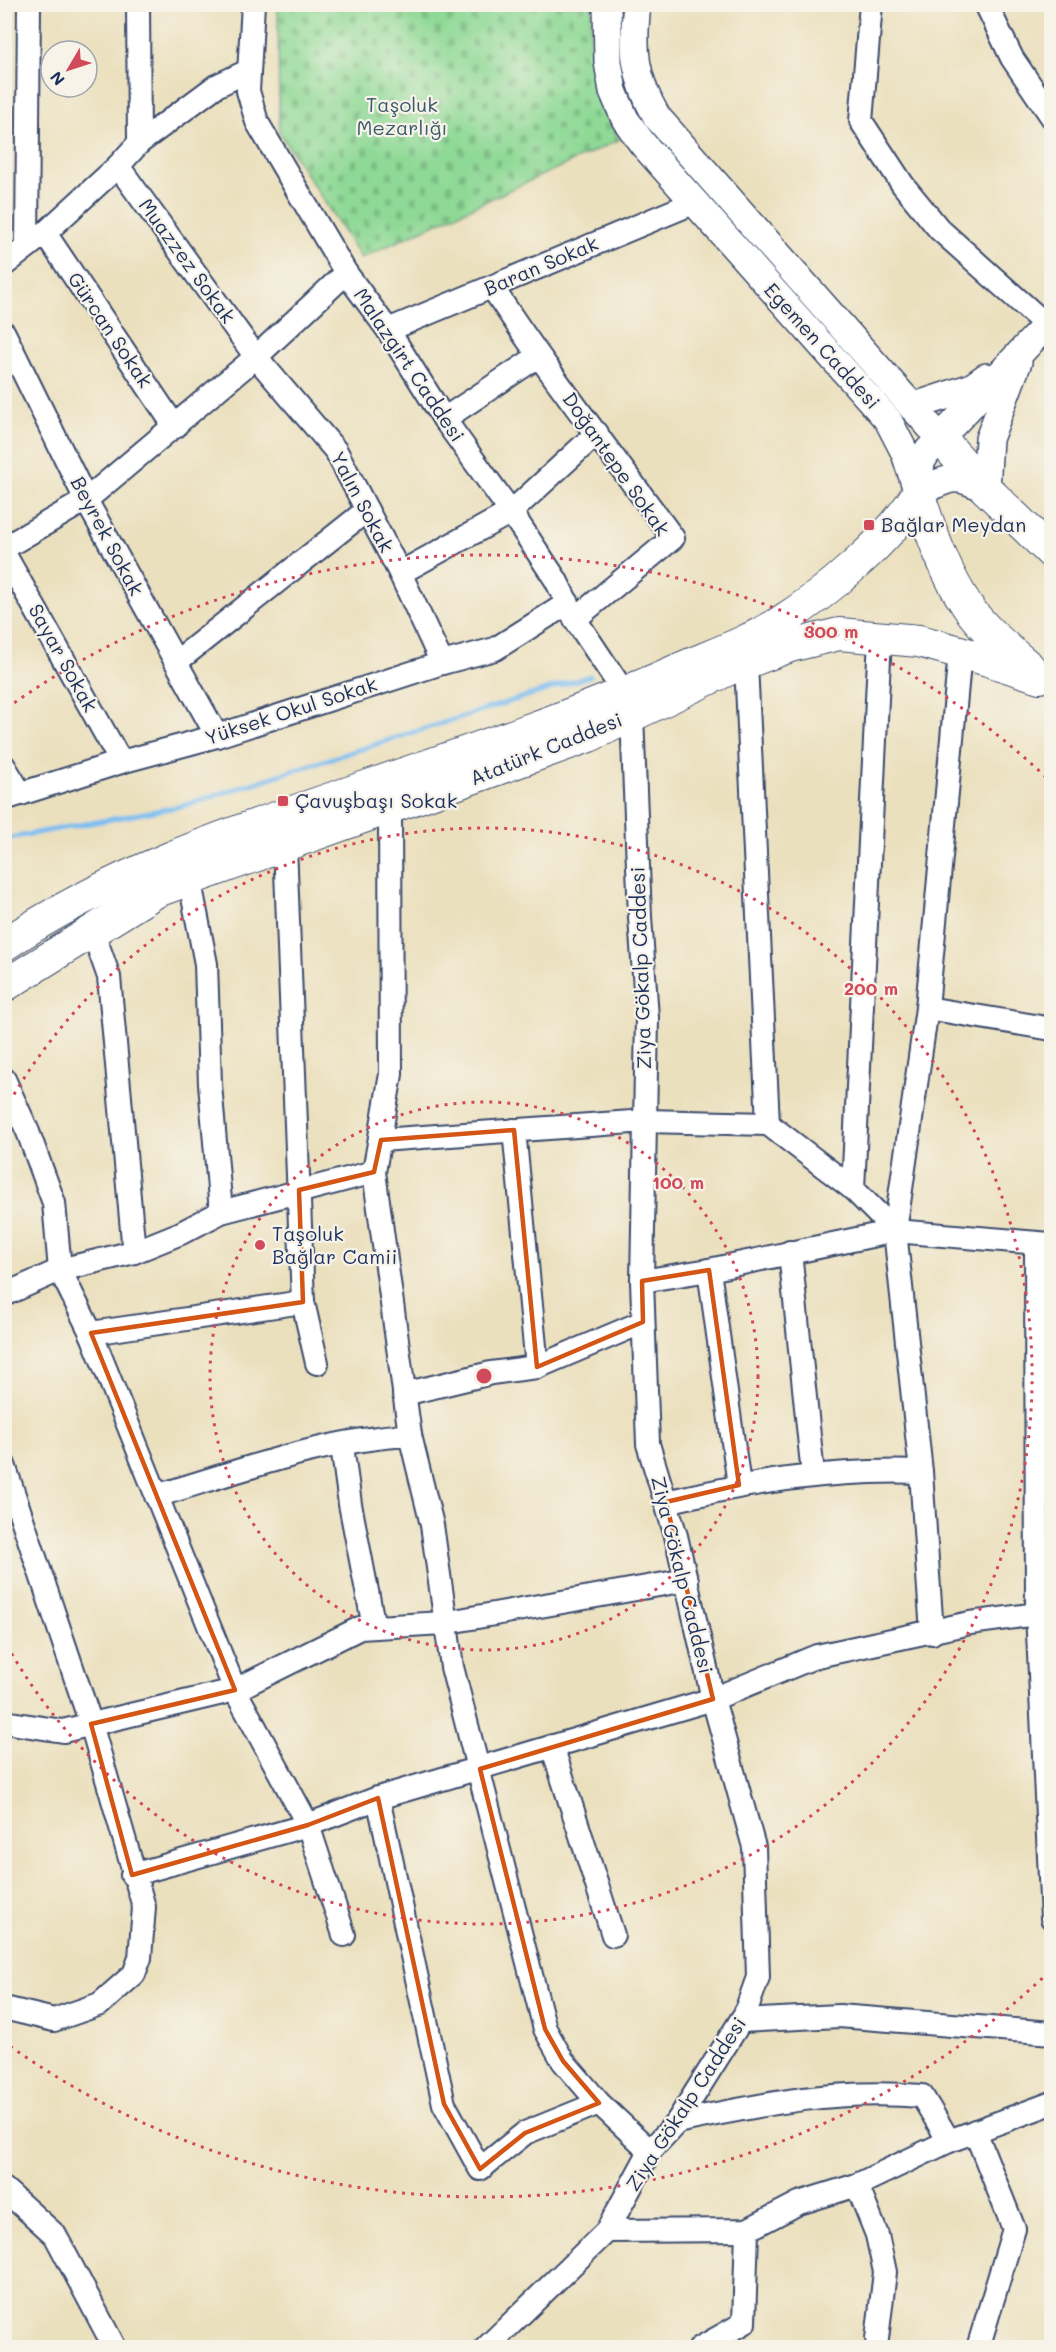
<svg xmlns="http://www.w3.org/2000/svg" width="1056" height="2352" font-family="Mali,sans-serif">
	<defs>
		<pattern id="cemetery-stones" width="16" height="16" patternUnits="userSpaceOnUse" patternTransform="scale(1.5)"><rect width="16" height="16" fill="#8ed995"/><path d="M2 7V4a2 2 0 0 1 4 0v3zM10 15v-3a2 2 0 0 1 4 0v3z" fill="#7abb83"/></pattern>
	</defs>
	<rect width="100%" height="100%" fill="#f7f3e8"/>
	<filter id="ink" filterUnits="userSpaceOnUse"><feTurbulence type="fractalNoise" baseFrequency=".0167" numOctaves="2"/><feDisplacementMap in="SourceGraphic" scale="12" xChannelSelector="R" yChannelSelector="G"/><feConvolveMatrix kernelMatrix="1 2 1 2 8 2 1 2 1" color-interpolation-filters="sRGB"/></filter>
	<filter id="wash" filterUnits="userSpaceOnUse"><feTurbulence type="fractalNoise" baseFrequency=".008" numOctaves="4" result="noise"/><feDisplacementMap in="SourceGraphic" scale="24" xChannelSelector="R" yChannelSelector="G"/><feGaussianBlur stdDeviation="1.35" result="paint"/><feColorMatrix in="noise" values="0 0 0 0 0 0 0 0 0 0 0 0 0 0 0 0 0 1.4 0 .05"/><feComposite in="paint" operator="in"/></filter>
	<g filter="url(#wash)">
		<rect width="100%" height="100%" fill="#ebe0be"/>
		<path fill="url(#cemetery-stones)" stroke="#54847a" stroke-width="1.5" d="M278 5H592C588 60 592 91 619 140L361 258 279 132Z"/>
		<g fill="none" stroke-linecap="round" stroke-linejoin="round">
			<polyline stroke="#7bbdf1" stroke-width="5" points="4,839 182,806 590,676"/>
		</g>
	</g>
	<g filter="url(#ink)">
		<g fill="none" stroke-linecap="round" stroke-linejoin="round">
			<g stroke="#3a4a6c" stroke-width="26">
				<g id="minor">
					<polyline points="138,4 139,143"/>
					<polyline points="253,4 248,91 257,122 346,273 388,330 444,419 511,512 556,580 575,619 625,694 632,715 640,917 647,1018 642,1281 648,1444 676,1536 713,1699 754,1847 758,1977 745,2014 677,2122 650,2151 607,2231 486,2348"/>
					<polyline points="871,4 861,121 903,185 939,229 1046,325"/>
					<polyline points="986,4 1012,58 1052,117"/>
					<polyline points="118,166 256,357 336,451 400,573 442,663"/>
					<polyline points="45,233 175,427"/>
					<polyline points="27,245 29,4"/>
					<polyline points="4,265 45,233 118,166 139,143 216,86 248,71"/>
					<path d="M492 287C548 373 612 454 673 538L575 619"/>
					<polyline points="388,330 693,203"/>
					<polyline points="4,333 86,500 217,736"/>
					<polyline points="444,419 537,357"/>
					<polyline points="4,548 86,500 256,357 346,273"/>
					<polyline points="4,553 121,762"/>
					<polyline points="400,573 511,512 597,433"/>
					<polyline points="176,662 367,510"/>
					<polyline points="746,664 768,1124"/>
					<polyline points="4,766 21,794"/>
					<polyline points="4,799 121,762 217,736 442,663 495,649 568,603"/>
					<polyline points="390,809 391,1074 374,1172 410,1435 432,1525 452,1667 545,2029 563,2061 599,2103 650,2151"/>
					<polyline points="285,845 303,1302 317,1363"/>
					<polyline points="189,877 206,964 210,1084 221,1212"/>
					<polyline points="92,929 109,977 134,1252"/>
					<polyline points="927,1008 1052,1029"/>
					<polyline points="4,1079 28,1132 54,1203 60,1270 91,1333 235,1690 308,1825 344,1935"/>
					<polyline points="514,1130 537,1367"/>
					<polyline points="381,1140 646,1121 768,1124 853,1189 895,1231"/>
					<polyline points="853,1189 880,638"/>
					<polyline points="1036,1243 1037,1613 1052,1918"/>
					<polyline points="790,1252 813,1475"/>
					<polyline points="709,1270 739,1485"/>
					<polyline points="642,1281 709,1270 895,1231 1050,1244"/>
					<polyline points="4,1295 60,1270 134,1252 181,1233 221,1212 374,1172"/>
					<polyline points="91,1333 303,1302"/>
					<polyline points="404,1394 491,1373 537,1367 643,1322"/>
					<polyline points="342,1446 350,1504 374,1627"/>
					<polyline points="4,1465 91,1724 144,1907 140,1958 134,1974 100,2004 54,2020 4,2008"/>
					<path d="M156 1496C237 1472 325 1439 410 1435"/>
					<path d="M666 1502C750 1482 833 1469 921 1472"/>
					<polyline points="932,1633 921,1472 895,1231 927,1008 960,652"/>
					<polyline points="4,1722 63,1731 235,1690 360,1628 443,1623 687,1580"/>
					<polyline points="552,1746 613,1935"/>
					<polyline points="378,1798 444,2104 480,2169 525,2133 599,2103"/>
					<polyline points="132,1875 308,1825 378,1798 713,1699 817,1656 970,1623 1052,1612"/>
					<polyline points="741,2021 839,2016 1052,2033"/>
					<path d="M677 2122C764 2104 833 2089 922 2096L949 2141"/>
					<polyline points="975,2131 1014,2229 978,2348"/>
					<polyline points="857,2185 877,2235 885,2272 877,2339"/>
					<polyline points="4,2189 55,2235 115,2348"/>
					<polyline points="607,2231 747,2230 799,2203 857,2185 949,2141 1052,2103"/>
					<polyline points="700,2348 744,2323 747,2230"/>
				</g>
			</g>
			<g stroke="#3a4a6c" stroke-width="30">
				<g id="tertiary">
					<polyline points="607,4 608,62 613,91 625,119 642,143 888,420 905,453 918,493"/>
					<path d="M637 4C632 49 634 77 657 117L940 438"/>
					<polyline points="912,407 972,387 986,377"/>
					<polyline points="918,491 921,462 928,451 1052,319"/>
					<path d="M918 493C950 478 952 472 986 489L989 439 1018 362"/>
				</g>
			</g>
			<g stroke="#3a4a6c" stroke-width="34">
				<g id="secondary">
					<polyline points="940,438 986,489 1052,553"/>
					<path d="M918 493C931 532 944 572 968 607 984 630 1008 649 1030 668"/>
					<path d="M4 945C108 875 227 834 345 794 456 756 567 719 675 671 709 656 747 643 779 623 825 594 890 540 918 493"/>
					<polyline points="4,986 157,891 589,736 729,669 790,646 839,634 919,641 985,659 1040,677"/>
				</g>
			</g>
			<use href="#minor" stroke="#fff" stroke-width="22"/>
			<use href="#tertiary" stroke="#fff" stroke-width="27"/>
			<use href="#secondary" stroke="#fff" stroke-width="32"/>
		</g>
	</g>
	<path fill="none" stroke="#d45514" stroke-width="4.5" stroke-linejoin="round" d="M514 1130 537 1367 643 1322 642 1281 709 1270 739 1485 666 1502 713 1699 480 1769 545 2029 563 2061 599 2103 525 2133 480 2169 444 2104 378 1798 308 1825 132 1875 91 1724 235 1690 91 1333 303 1302 299 1190 374 1172 381 1140Z"/>
	<g fill="none" stroke="#d1495b" stroke-width="3" stroke-dasharray="3 6">
		<circle cx="484" cy="1376" r="274"/>
		<path d="M5 1110A548 548 0 1 1 5 1642"/>
		<path d="M1049 1972A821 821 0 0 1 7 2044M7 708A821 821 0 0 1 1049 780"/>
	</g>
	<g fill="#d1495b" stroke="#f7f3e8" stroke-width="2">
		<rect x="863" y="519" width="12" height="12" rx="3"/>
		<rect x="277" y="795" width="12" height="12" rx="3"/>
		<circle cx="260" cy="1245" r="6"/>
	</g>
	<g text-anchor="middle" stroke-width="4.5" stroke-linejoin="round" paint-order="stroke">
		<g font-size="20" fill="#385a6c" stroke="#f7f3e8">
			<text x="402" y="112">Taşoluk<tspan x="402" dy="23">Mezarlığı</tspan></text>
		</g>
		<g font-size="20" fill="#1b2f5e" stroke="#f7f3e8">
			<text transform="translate(187 261) rotate(54)" y="7">Muazzez Sokak</text>
			<text transform="translate(541 266) rotate(-23)" y="7">Baran Sokak</text>
			<text transform="translate(110 330) rotate(56)" y="7">Gürcan Sokak</text>
			<text transform="translate(822 346) rotate(48)" y="7">Egemen Caddesi</text>
			<text transform="translate(409 365) rotate(56)" y="7">Malazgirt Caddesi</text>
			<text transform="translate(616 464) rotate(55)" y="7">Doğantepe Sokak</text>
			<text transform="translate(362 502) rotate(62)" y="7">Yalın Sokak</text>
			<text transform="translate(107 536) rotate(62)" y="7">Beyrek Sokak</text>
			<text transform="translate(63 658) rotate(61)" y="7">Sayar Sokak</text>
			<text transform="translate(291 711) rotate(-18)" y="7">Yüksek Okul Sokak</text>
			<text transform="translate(546 749) rotate(-22)" y="7">Atatürk Caddesi</text>
			<text transform="translate(641 968) rotate(-92)" y="7">Ziya Gökalp Caddesi</text>
			<text transform="translate(682 1575) rotate(76)" y="7">Ziya Gökalp Caddesi</text>
			<text transform="translate(686 2104) rotate(-57)" y="7">Ziya Gökalp Caddesi</text>
		</g>
		<g font-size="20" fill="#1b2f5e" stroke="#f7f3e8" text-anchor="start">
			<text x="881" y="532">Bağlar Meydan</text>
			<text x="295" y="808">Çavuşbaşı Sokak</text>
			<text x="272" y="1241">Taşoluk<tspan x="272" dy="23">Bağlar Camii</tspan></text>
		</g>
	</g>
	<circle cx="484" cy="1376" r="9" fill="#d1495b" stroke="#f7f3e8" stroke-width="3"/>
	<g font-size="18" text-anchor="middle" font-weight="bold" fill="#d1495b" stroke="#f7f3e8" stroke-width="4.5" stroke-linejoin="round" paint-order="stroke">
		<text x="831" y="638">300 m</text>
		<text x="871" y="995">200 m</text>
		<text x="678" y="1189">100 m</text>
	</g>
	<rect width="1056" height="2352" fill="none" stroke="#f7f3e8" stroke-width="24"/>
	<g transform="translate(69 69) rotate(231)"><circle r="28" fill="#f7f3e8" stroke="#9fa5b1" stroke-width="1.5"/>
	<path d="M0-4.5L10 22L0 15L-10 22Z" fill="#d1495b"/>
	<text y="-9" font-size="16" font-weight="bold" text-anchor="middle" fill="#1b2f5e">N</text>
	</g>
</svg>
